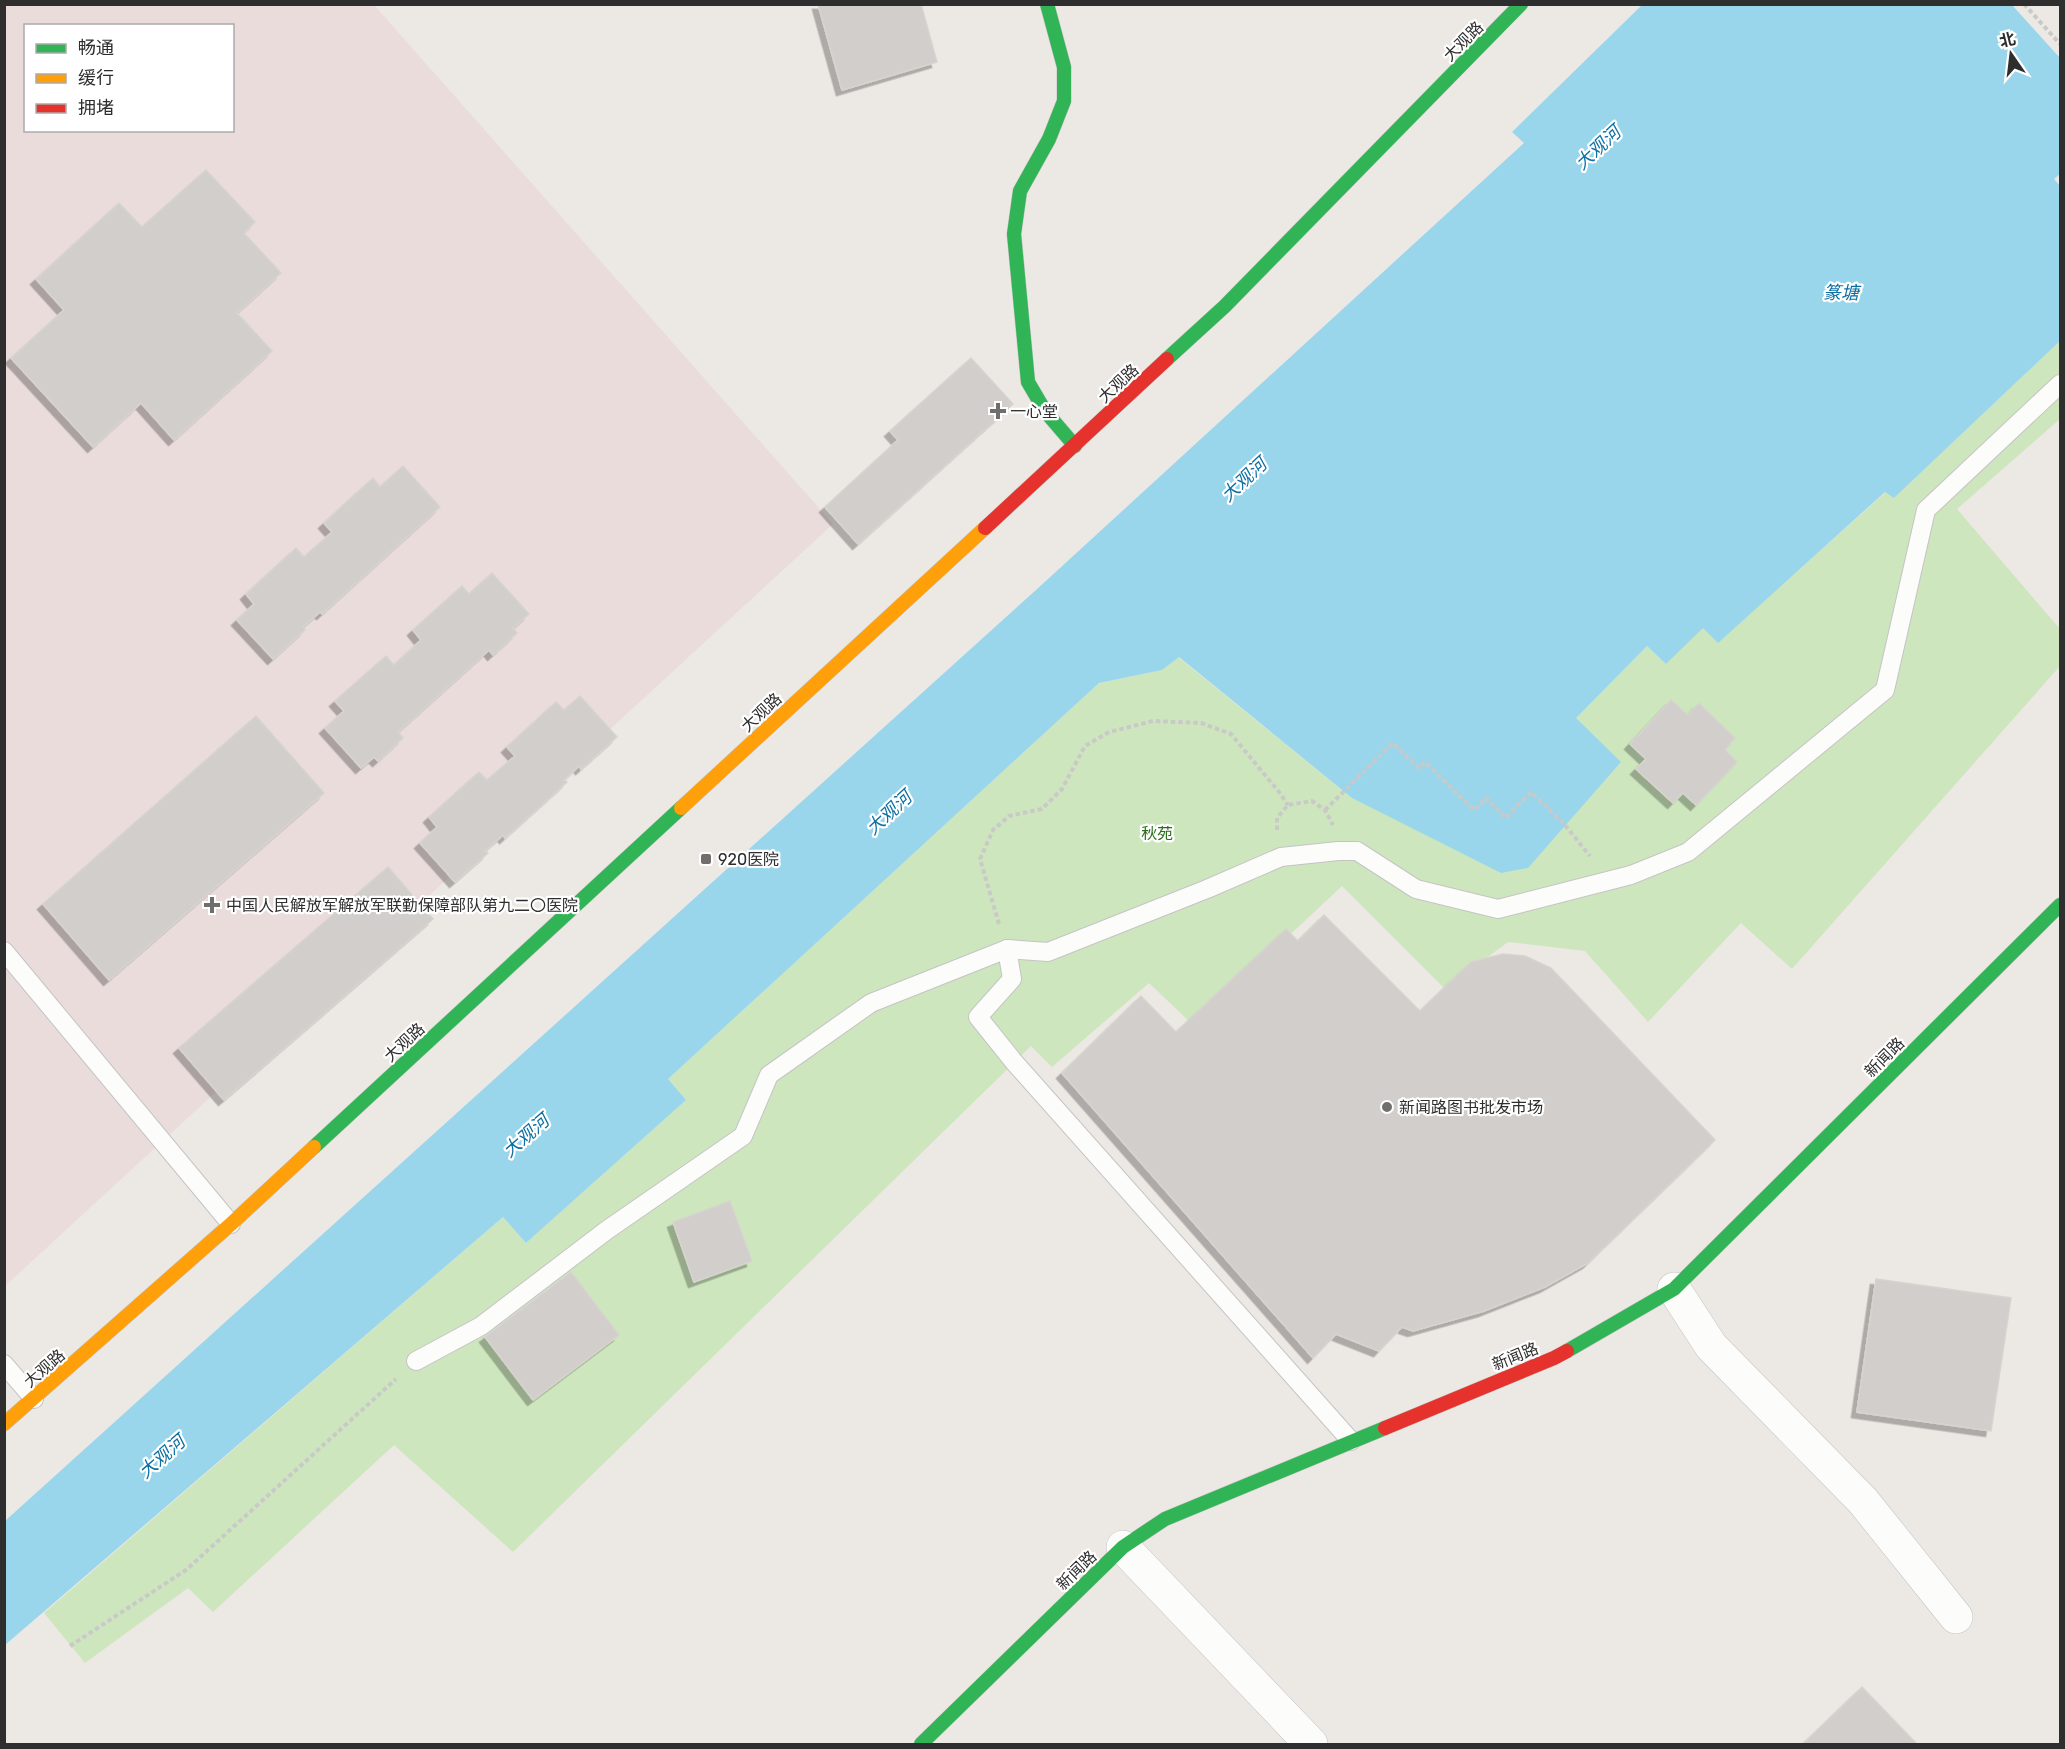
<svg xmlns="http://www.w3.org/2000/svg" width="2065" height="1749" font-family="Rubik,'Noto Sans SC',sans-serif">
	<defs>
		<filter id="shadow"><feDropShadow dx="-5.5" dy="5.5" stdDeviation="0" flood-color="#0004"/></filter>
	</defs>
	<rect width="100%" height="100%" fill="#ece8e4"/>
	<path fill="#e9dcdb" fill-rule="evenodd" d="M5 5H374L833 524 5 1286ZM26 26H232V130H26Z"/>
	<polygon fill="#cee6be" points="2060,341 2060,419 1957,509 2060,629 2060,666 1792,969 1741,923 1648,1022 1585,951 1508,942 1445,989 1342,886 1193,1025 1149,983 1052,1067 1031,1046 513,1552 394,1445 213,1612 188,1588 85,1663 44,1613 503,1217 526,1243 686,1100 668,1079 1099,683 1162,670 1178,657 1352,798 1527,868 1620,762 1575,718 1647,646 1666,664 1703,627 1718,642 1886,492 1894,498"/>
	<polygon fill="#99d6ec" points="1642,5 2012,5 2060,58 2060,174 2054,179 2060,186 2060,341 1894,498 1885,492 1718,643 1703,628 1666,664 1647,646 1576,718 1621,762 1528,868 1501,873 1352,798 1179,657 1162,670 1099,683 668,1079 686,1100 526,1243 503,1217 5,1645 5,1521 1036,590 1524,143 1512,132"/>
	<g fill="#d1cecb" stroke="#d7d4d0" stroke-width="1.5" filter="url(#shadow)">
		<polygon points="818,4 921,4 937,62 842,90"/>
		<polygon points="206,170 255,222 244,233 281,273 237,313 272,351 174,440 141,403 93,447 11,358 64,310 36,279 119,203 142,227"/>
		<polygon points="971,358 1013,404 858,544 825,507 898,440 890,431"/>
		<polygon points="403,466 440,507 322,614 320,612 303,627 305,630 273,659 237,620 254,604 246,594 296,548 304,557 332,532 324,523 373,478 380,487"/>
		<polygon points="492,573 529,614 513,628 517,633 493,655 489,650 398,732 403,738 378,761 374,757 361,768 325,728 344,711 335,701 386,656 394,665 421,640 413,630 462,586 469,594"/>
		<polygon points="580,696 617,737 581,769 579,766 564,780 567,782 505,838 503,835 485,851 488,853 455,882 420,843 437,827 429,817 479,772 487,780 515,756 507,747 556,702 564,710"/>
		<polygon points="1671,700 1688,715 1699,703 1735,738 1725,750 1737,762 1696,805 1683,793 1673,803 1636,769 1646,759 1630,744"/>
		<polygon points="256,716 324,793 109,980 43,904"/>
		<polygon points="388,867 433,919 224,1100 179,1048"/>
		<polygon points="1324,915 1420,1011 1471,962 1503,954 1525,956 1551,968 1715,1140 1588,1263 1545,1287 1484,1311 1413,1331 1402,1327 1379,1351 1336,1334 1313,1358 1062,1073 1141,996 1176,1032 1286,929 1298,941"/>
		<polygon points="730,1201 752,1261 694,1282 673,1222"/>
		<polygon points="571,1272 619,1335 533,1400 485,1337"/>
		<polygon points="1876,1279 2011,1298 1991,1431 1857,1412"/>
		<polygon points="1862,1687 1916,1743 1915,1744 1803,1744"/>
	</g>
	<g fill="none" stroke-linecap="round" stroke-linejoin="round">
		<g stroke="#c5c4c5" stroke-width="20">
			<g id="lane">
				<polyline points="1007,949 1012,979 978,1017 1014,1062 1351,1441"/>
				<polyline points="4,951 231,1224"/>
				<polyline points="416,1361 481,1326 607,1230 743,1136 769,1075 871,1003 1007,949 1048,952 1207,889 1281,857 1338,851 1357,851 1416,889 1498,909 1631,875 1688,852 1885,690 1926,510 2060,384"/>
				<polyline points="4,1364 34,1399"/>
			</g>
		</g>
		<g stroke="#c5c4c5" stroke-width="34">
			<g id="street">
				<polyline points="1674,1289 1711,1346 1863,1501 1956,1617"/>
				<polyline points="1123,1547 1311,1744"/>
			</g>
		</g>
		<g stroke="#c5c4c5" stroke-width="15">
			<g id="fast">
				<polyline points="1047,4 1064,67 1064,101 1049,139 1020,191 1014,234 1028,382 1045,411 1075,446"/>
				<polyline points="1167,359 1225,306 1521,4"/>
				<polyline points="314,1147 681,808"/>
				<polyline points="1567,1351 1674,1289 2060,905"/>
				<polyline points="921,1744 1123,1547 1165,1519 1385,1428"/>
			</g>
		</g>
		<g stroke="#c5c4c5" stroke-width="15">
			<g id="slow">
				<polyline points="681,808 985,528"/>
				<polyline points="4,1424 231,1224 314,1147"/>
			</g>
		</g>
		<g stroke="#c5c4c5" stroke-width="15">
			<g id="jam">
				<polyline points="985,528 1167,359"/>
				<polyline points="1385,1428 1554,1358 1567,1351"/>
			</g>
		</g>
		<g stroke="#c9c9c8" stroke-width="4" stroke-dasharray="4.5 3" stroke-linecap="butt">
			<polyline points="2024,4 2060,44"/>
			<polyline points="1325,810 1393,743 1419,768 1425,762 1474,810 1486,798 1506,818 1531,792 1565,825 1590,856"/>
			<polyline points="1277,830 1277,818 1288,805 1312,801 1325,810 1333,825"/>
			<polyline points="999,924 980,859 993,830 1009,816 1042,809 1062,789 1085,746 1109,732 1153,721 1201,723 1231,734 1279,792 1288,805"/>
			<polyline points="70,1646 186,1570 396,1379"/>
		</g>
		<use href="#lane" stroke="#fcfcfb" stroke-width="18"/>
		<use href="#street" stroke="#fcfcfb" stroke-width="33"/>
		<use href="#fast" stroke="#30b455" stroke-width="14"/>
		<use href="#slow" stroke="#ff9f0a" stroke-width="14"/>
		<use href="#jam" stroke="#e5322d" stroke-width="14"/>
	</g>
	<g fill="#706f6e" stroke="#fff" stroke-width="2">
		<path d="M995 402h6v6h6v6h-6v6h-6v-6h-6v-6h6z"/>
		<rect x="700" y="853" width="12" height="12" rx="3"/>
		<path d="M209 896h6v6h6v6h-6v6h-6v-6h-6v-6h6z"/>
		<circle cx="1387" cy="1107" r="6"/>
	</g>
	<g text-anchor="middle" stroke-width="4.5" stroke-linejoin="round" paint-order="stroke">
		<g font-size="16" fill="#2e2e2e" stroke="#fff">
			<text transform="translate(1463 41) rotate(-45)" y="6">大观路</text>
			<text transform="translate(1118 383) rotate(-43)" y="6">大观路</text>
			<text transform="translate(761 712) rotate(-43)" y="6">大观路</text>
			<text transform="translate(404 1042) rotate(-43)" y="6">大观路</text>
			<text transform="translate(1884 1057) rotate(-45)" y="6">新闻路</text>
			<text transform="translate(1515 1356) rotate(-22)" y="6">新闻路</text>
			<text transform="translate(44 1368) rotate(-41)" y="6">大观路</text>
			<text transform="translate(1076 1570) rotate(-44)" y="6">新闻路</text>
		</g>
		<g font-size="16" fill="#2e2e2e" stroke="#fff" text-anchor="start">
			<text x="1010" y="417">一心堂</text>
			<text x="718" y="865">920医院</text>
			<text x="226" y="911">中国人民解放军解放军联勤保障部队第九二〇医院</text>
			<text x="1399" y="1113">新闻路图书批发市场</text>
		</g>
		<g font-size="16" fill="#2c6e1b" stroke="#fff">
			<text x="1157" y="839">秋苑</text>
		</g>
		<g font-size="18" font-style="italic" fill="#0d6fa3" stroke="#fff">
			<text transform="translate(1598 148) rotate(-43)" y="6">大观河</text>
			<text x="1841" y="299">篆塘</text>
			<text transform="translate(1244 480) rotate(-43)" y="6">大观河</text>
			<text transform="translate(889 813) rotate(-43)" y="6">大观河</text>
			<text transform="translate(526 1136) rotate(-41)" y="6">大观河</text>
			<text transform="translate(162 1457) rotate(-41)" y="6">大观河</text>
		</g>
	</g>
	<rect width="2065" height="1749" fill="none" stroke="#2e2e2e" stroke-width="12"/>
	<rect x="24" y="24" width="210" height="108" fill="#ffffff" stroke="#ababab" stroke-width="1.5"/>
	<rect x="36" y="44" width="30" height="9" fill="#30b455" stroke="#ababab" stroke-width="1.5"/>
	<text x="78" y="54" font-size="18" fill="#2e2e2e">畅通</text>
	<rect x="36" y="74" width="30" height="9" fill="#ff9f0a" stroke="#ababab" stroke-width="1.5"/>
	<text x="78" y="84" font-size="18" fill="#2e2e2e">缓行</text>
	<rect x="36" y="104" width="30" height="9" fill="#e5322d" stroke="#ababab" stroke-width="1.5"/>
	<text x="78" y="114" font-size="18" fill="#2e2e2e">拥堵</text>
	<g transform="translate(2011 54) rotate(346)" stroke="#ffffff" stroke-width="4.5" paint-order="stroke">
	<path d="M0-4.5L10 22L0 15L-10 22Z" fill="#2e2e2e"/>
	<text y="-9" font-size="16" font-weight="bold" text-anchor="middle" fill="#2e2e2e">北</text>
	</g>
</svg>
